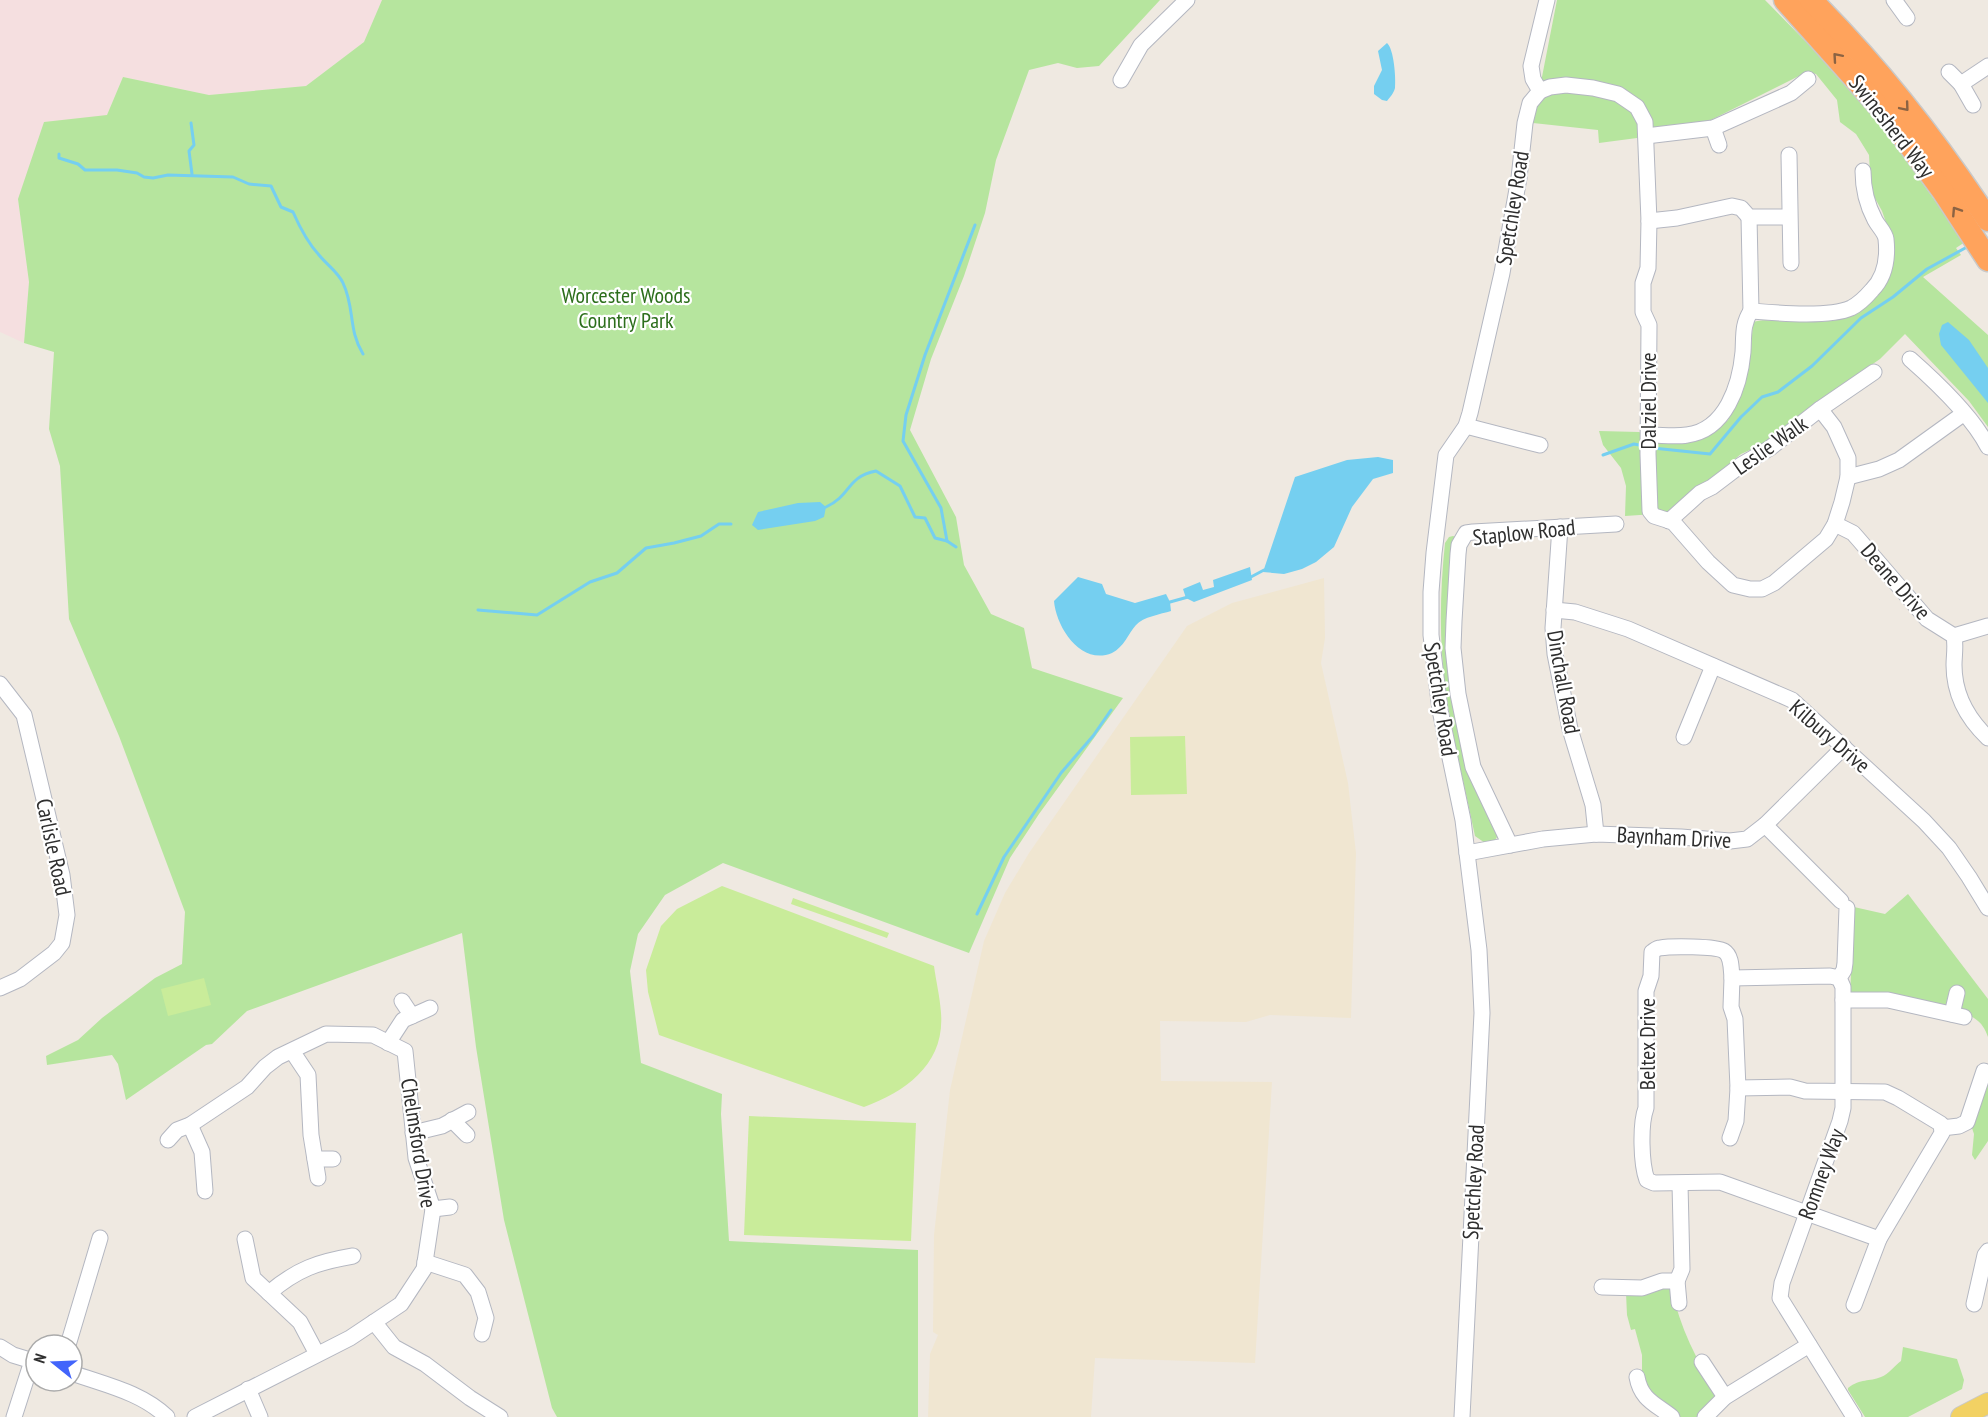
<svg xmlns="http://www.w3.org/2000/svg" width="1988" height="1417" font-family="'PT Sans Narrow',sans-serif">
	<rect width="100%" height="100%" fill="#efe9e1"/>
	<polygon fill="#f0e6d1" points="1324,578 1325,638 1321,663 1348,783 1356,853 1351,1018 1270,1015 1246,1022 1160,1021 1161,1081 1272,1082 1255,1363 1095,1358 1091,1417 928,1417 930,1354 938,1335 933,1332 934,1235 950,1090 984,941 1005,893 1029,853 1187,626 1232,603"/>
	<polygon fill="#f5dfe0" points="0,0 382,0 364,42 306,86 209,95 123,77 107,115 18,199 29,282 24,343 0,332"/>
	<g fill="#b6e59e">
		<polygon points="382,0 1160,0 1099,66 1077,68 1058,63 1029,70 996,160 985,213 964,276 931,359 910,430 956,517 964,565 991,614 1024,628 1032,668 1123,698 1039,814 1010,858 969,953 723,863 665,895 638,934 630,971 641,1063 722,1094 721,1114 729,1241 918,1250 918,1417 557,1417 552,1408 504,1220 476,1047 462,933 247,1011 212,1044 206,1045 126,1100 118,1064 112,1055 47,1065 46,1056 78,1040 102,1018 155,978 182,964 185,912 119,736 69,619 60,466 49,429 54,352 24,343 29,282 18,199 44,122 107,115 123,77 209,95 306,86 364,42"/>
		<path d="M1557 0H1765L1859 96 1965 242 1956 248 1961 255 1923 277 1988 335V427L1969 401 1905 334 1880 359 1817 402 1770 441 1741 454 1670 513 1625 516 1626 486 1621 468 1603 445 1599 431 1639 432 1661 442 1708 436 1728 420 1744 388 1751 349 1753 322C1766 318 1779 322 1793 322 1816 322 1841 324 1860 309 1868 302 1886 250 1891 237L1882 211 1871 191 1869 155 1856 134 1840 122 1837 100 1816 74 1807 72 1709 121 1665 127 1637 138 1599 143 1598 130 1533 123Z"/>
		<path d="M1453 536 1456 537 1450 656 1499 834 1495 840 1485 843 1475 836C1465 787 1452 737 1445 686 1439 638 1440 591 1445 543L1449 537Z"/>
		<path d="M1908 894 1988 999V1037C1985 1029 1982 1023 1974 1018 1949 1001 1882 1000 1850 996L1854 907 1885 914Z"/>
		<polygon points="1988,1065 1988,1141 1975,1160 1972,1155 1974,1134 1970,1122 1986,1076"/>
		<path d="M1659 1287H1671C1680 1327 1696 1362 1720 1394L1697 1417H1680L1649 1394 1642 1378V1355L1635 1329 1631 1330 1627 1315 1626 1293Z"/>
		<path d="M1903 1347 1957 1359 1964 1380 1962 1389 1908 1417H1865L1848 1390V1388C1861 1378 1869 1382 1881 1377 1889 1374 1894 1366 1901 1361Z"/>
	</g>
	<g fill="#c9ec9a">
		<polygon points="1185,736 1187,794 1131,795 1130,737"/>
		<path d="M722 886 934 966C936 981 940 997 941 1013 945 1063 907 1091 864 1107L659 1035 648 992 646 970 661 926 677 909Z"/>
		<polygon points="793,898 889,933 887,938 791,904"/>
		<polygon points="204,978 211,1005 168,1016 161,989"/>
		<polygon points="749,1116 916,1123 911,1241 744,1235"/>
	</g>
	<g fill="#75cff0">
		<path d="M1387 43C1394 49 1396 78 1395 88 1394 93 1390 97 1387 101L1382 100 1374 94V86L1382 70 1378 51Z"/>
		<polygon points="1948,322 1969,340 1988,368 1988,403 1941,345 1939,334 1942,325"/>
		<polygon points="1378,457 1393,460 1393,473 1373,479 1352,507 1334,547 1316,562 1302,569 1284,574 1263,572 1295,477 1347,460"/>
		<polygon points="820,502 826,507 824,517 815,521 758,530 752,525 758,512 798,503"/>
		<polygon points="1250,567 1252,580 1194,602 1186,598 1183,589 1200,582 1203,590 1214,587 1213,580"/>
		<path d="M1078 577 1102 584 1106 594 1135 603 1166 594 1170 602 1171 611C1161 614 1143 617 1136 625 1128 634 1124 647 1112 653 1081 666 1056 627 1054 601Z"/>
	</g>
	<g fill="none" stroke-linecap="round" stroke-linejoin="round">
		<g stroke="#75cff0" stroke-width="3">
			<polyline points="191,123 194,145 189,151 192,174"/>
			<path d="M59 154V158L78 164 85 170H117L137 173 144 177 153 178 168 175 233 177 249 184 271 186 281 207 293 212C300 228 307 242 319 255 327 265 338 272 343 283 355 308 348 330 363 354"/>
			<polyline points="1653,448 1710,454 1741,417 1762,397 1778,392 1812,366 1861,318 1893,297 1927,269 1967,247"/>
			<polyline points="1603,455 1634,444 1644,446"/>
			<path d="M826 507C852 495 846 477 876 471L900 486 915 517 925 518 935 538 947 541 956 547"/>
			<polyline points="947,541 941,508 903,441 906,415 925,355 975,225"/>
			<polyline points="1249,578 1264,570"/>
			<polyline points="1170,602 1188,597"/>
			<polyline points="478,610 537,615 590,582 617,573 646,548 674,543 701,536 719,524 731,524"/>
			<polyline points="977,914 1004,857 1061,773 1093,736 1111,710"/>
		</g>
		<g stroke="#b4b7c1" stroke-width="17">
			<g id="minor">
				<polyline points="1894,0 1907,18"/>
				<polyline points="1949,72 1961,84"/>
				<polyline points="1121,80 1141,45 1187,0"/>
				<polyline points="1540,91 1550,87 1566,85 1593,88 1618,94 1637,107 1645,122 1649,221 1648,268 1643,283 1643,312 1649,325 1648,454 1650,511 1654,516 1673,522 1708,562 1733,585 1750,589 1762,589 1774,583 1826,539 1835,524 1842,502 1848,477 1848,458 1834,427 1820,409"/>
				<polyline points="1973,105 1961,84 1988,66"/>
				<polyline points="1713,128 1719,145"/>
				<polyline points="1646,136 1713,128 1791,93 1808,79"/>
				<polyline points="1789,155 1791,263"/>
				<polyline points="1749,217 1751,311"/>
				<polyline points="1649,221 1677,218 1732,206 1741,208 1749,217 1789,217"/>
				<path d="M1751 311C1776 313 1829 318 1851 308 1859 304 1866 297 1872 290 1886 276 1888 258 1886 239 1885 232 1878 226 1875 220 1867 205 1863 188 1863 171"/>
				<path d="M1910 359C1935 381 1973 417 1988 447"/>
				<polyline points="1466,426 1540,445"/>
				<path d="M1649 435C1662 435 1675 437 1687 435 1726 430 1740 385 1743 352 1744 337 1742 324 1751 311"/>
				<polyline points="1848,477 1879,469 1899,460 1963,414"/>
				<polyline points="1669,521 1700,493 1712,487 1741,465 1770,448 1820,409 1874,372"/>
				<path d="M1835 524 1853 533 1860 541 1927 619 1954 636C1956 646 1954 656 1954 665 1954 694 1968 719 1988 738"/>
				<polyline points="1560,527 1553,628 1555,654 1570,729 1593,805 1596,834"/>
				<polyline points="1554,610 1575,612 1628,629 1792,700 1924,821 1949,848 1969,877 1988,908"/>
				<polyline points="1954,636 1988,626"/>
				<polyline points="0,684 24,715 62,875 67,915 62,943 54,953 20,979 0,988"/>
				<polyline points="1684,737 1713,666"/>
				<polyline points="1765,825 1841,901"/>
				<polyline points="1510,845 1473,767 1458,694 1453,648 1454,621 1458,554 1459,545 1466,533 1473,532 1616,524"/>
				<polyline points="1467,853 1543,839 1596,834 1681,837 1730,841 1747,839 1765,825 1844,747"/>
				<polyline points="1847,908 1845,963 1844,970 1839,978 1843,987 1843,1108 1840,1121 1782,1283 1780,1298 1854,1417"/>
				<polyline points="1843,1000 1888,1000 1964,1017"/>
				<polyline points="402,1001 412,1016"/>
				<polyline points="1952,1014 1957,993"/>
				<polyline points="388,1043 403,1020 430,1008"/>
				<polyline points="292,1051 308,1075 311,1135 318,1178"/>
				<path d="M1738 1088 1790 1087 1805 1091 1885 1092 1898 1098 1941 1124 1942 1133 1879 1239 1720 1182 1654 1183 1647 1180C1641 1164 1640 1124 1646 1108V991L1651 976 1652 952C1655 950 1657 948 1660 948 1670 946 1716 946 1724 951 1732 956 1731 969 1732 978L1830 976 1839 978"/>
				<polyline points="452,1120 467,1135"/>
				<polyline points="190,1125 202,1152 205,1191"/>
				<polyline points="1942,1128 1959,1126 1967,1122 1984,1071"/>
				<polyline points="413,1133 442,1126 468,1112"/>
				<polyline points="1730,1138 1736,1121 1738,1088 1735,1019 1731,1007 1732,978"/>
				<polyline points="168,1140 177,1130 190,1125 247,1087 265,1067 278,1057 326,1034 373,1035 405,1051 416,1158 433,1209 424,1269 401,1304 350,1338 195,1417"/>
				<polyline points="315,1159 333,1159"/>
				<polyline points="433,1209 450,1207"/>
				<polyline points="245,1239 253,1278 300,1322 317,1354"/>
				<polyline points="425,1262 465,1275 478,1292 486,1318 482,1334"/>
				<polyline points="1677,1281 1679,1303"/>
				<polyline points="1602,1287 1642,1288 1662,1281 1677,1281 1682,1269 1680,1184"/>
				<path d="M269 1293C297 1269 318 1262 353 1256"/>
				<polyline points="1974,1304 1985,1255 1988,1251"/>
				<polyline points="1854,1305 1879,1239"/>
				<polyline points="374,1322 394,1347 425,1364 470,1398 500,1417"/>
				<polyline points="68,1345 100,1238"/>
				<polyline points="0,1347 13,1355 36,1362"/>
				<polyline points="1702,1362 1725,1397"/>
				<path d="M72 1373C105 1385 141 1392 167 1417"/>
				<path d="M1637 1377C1641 1400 1656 1404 1672 1417"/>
				<polyline points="248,1389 260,1417"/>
				<polyline points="14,1417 32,1361"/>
				<polyline points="1462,1417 1482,1013 1479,950 1467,853 1463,820 1440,710 1431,635 1431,592 1434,553 1446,455 1466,426 1470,413 1502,273 1519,178 1525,123 1530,103 1540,91 1533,79 1531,66 1547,0"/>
				<polyline points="1705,1417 1725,1397 1809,1345"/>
			</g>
		</g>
		<g stroke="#c9c9c9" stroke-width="22">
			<polyline id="major" points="1961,1417 1988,1403"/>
		</g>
		<g stroke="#c9c9c9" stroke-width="25">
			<g id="highway">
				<polyline points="1785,0 1890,118 1943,191 1988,260"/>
				<path d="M1811 0C1877 66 1937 142 1988 220"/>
			</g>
		</g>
		<use href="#minor" stroke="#fff" stroke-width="15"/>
		<use href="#major" stroke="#f2d163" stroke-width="20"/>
		<use href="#highway" stroke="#ffa35c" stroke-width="22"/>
	</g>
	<defs><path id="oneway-chevron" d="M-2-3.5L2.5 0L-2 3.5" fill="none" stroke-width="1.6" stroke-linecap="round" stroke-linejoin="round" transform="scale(1.5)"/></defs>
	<g stroke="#8c6343">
		<use href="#oneway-chevron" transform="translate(1837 57) rotate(-131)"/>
		<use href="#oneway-chevron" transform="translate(1905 107) rotate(50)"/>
		<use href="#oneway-chevron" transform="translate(1956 211) rotate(-123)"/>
	</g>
	<g text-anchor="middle" stroke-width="4.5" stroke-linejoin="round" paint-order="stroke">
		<g font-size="22" fill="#2e2e2e" stroke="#fff">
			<text transform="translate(1892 126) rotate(52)" y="8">Swinesherd Way</text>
			<text transform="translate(1512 208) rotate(-81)" y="8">Spetchley Road</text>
			<text transform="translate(1648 401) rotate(-90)" y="8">Dalziel Drive</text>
			<text transform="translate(1770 445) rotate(-35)" y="8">Leslie Walk</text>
			<text transform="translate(1524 532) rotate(-6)" y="8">Staplow Road</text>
			<text transform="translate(1896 581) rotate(49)" y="8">Deane Drive</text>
			<text transform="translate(1564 682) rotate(80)" y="8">Dinchall Road</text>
			<text transform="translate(1441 699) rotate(81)" y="8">Spetchley Road</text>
			<text transform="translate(1830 736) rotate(41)" y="8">Kilbury Drive</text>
			<text transform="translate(1674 837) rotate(3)" y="8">Baynham Drive</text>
			<text transform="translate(54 847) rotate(78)" y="8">Carlisle Road</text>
			<text transform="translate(1647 1044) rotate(-90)" y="8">Beltex Drive</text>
			<text transform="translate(419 1143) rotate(81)" y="8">Chelmsford Drive</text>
			<text transform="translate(1821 1174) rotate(-70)" y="8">Romney Way</text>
			<text transform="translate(1473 1182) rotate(-87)" y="8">Spetchley Road</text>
		</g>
		<g font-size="22" fill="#2c6e1b" stroke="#fff">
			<text x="626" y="303">Worcester Woods<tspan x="626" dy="25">Country Park</tspan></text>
		</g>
	</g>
	<g transform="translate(54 1363) rotate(288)"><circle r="28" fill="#ffffff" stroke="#ababab" stroke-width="1.5"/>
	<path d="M0-4.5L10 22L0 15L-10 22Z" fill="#4264fb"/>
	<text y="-9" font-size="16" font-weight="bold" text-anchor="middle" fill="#2e2e2e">N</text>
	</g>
</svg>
